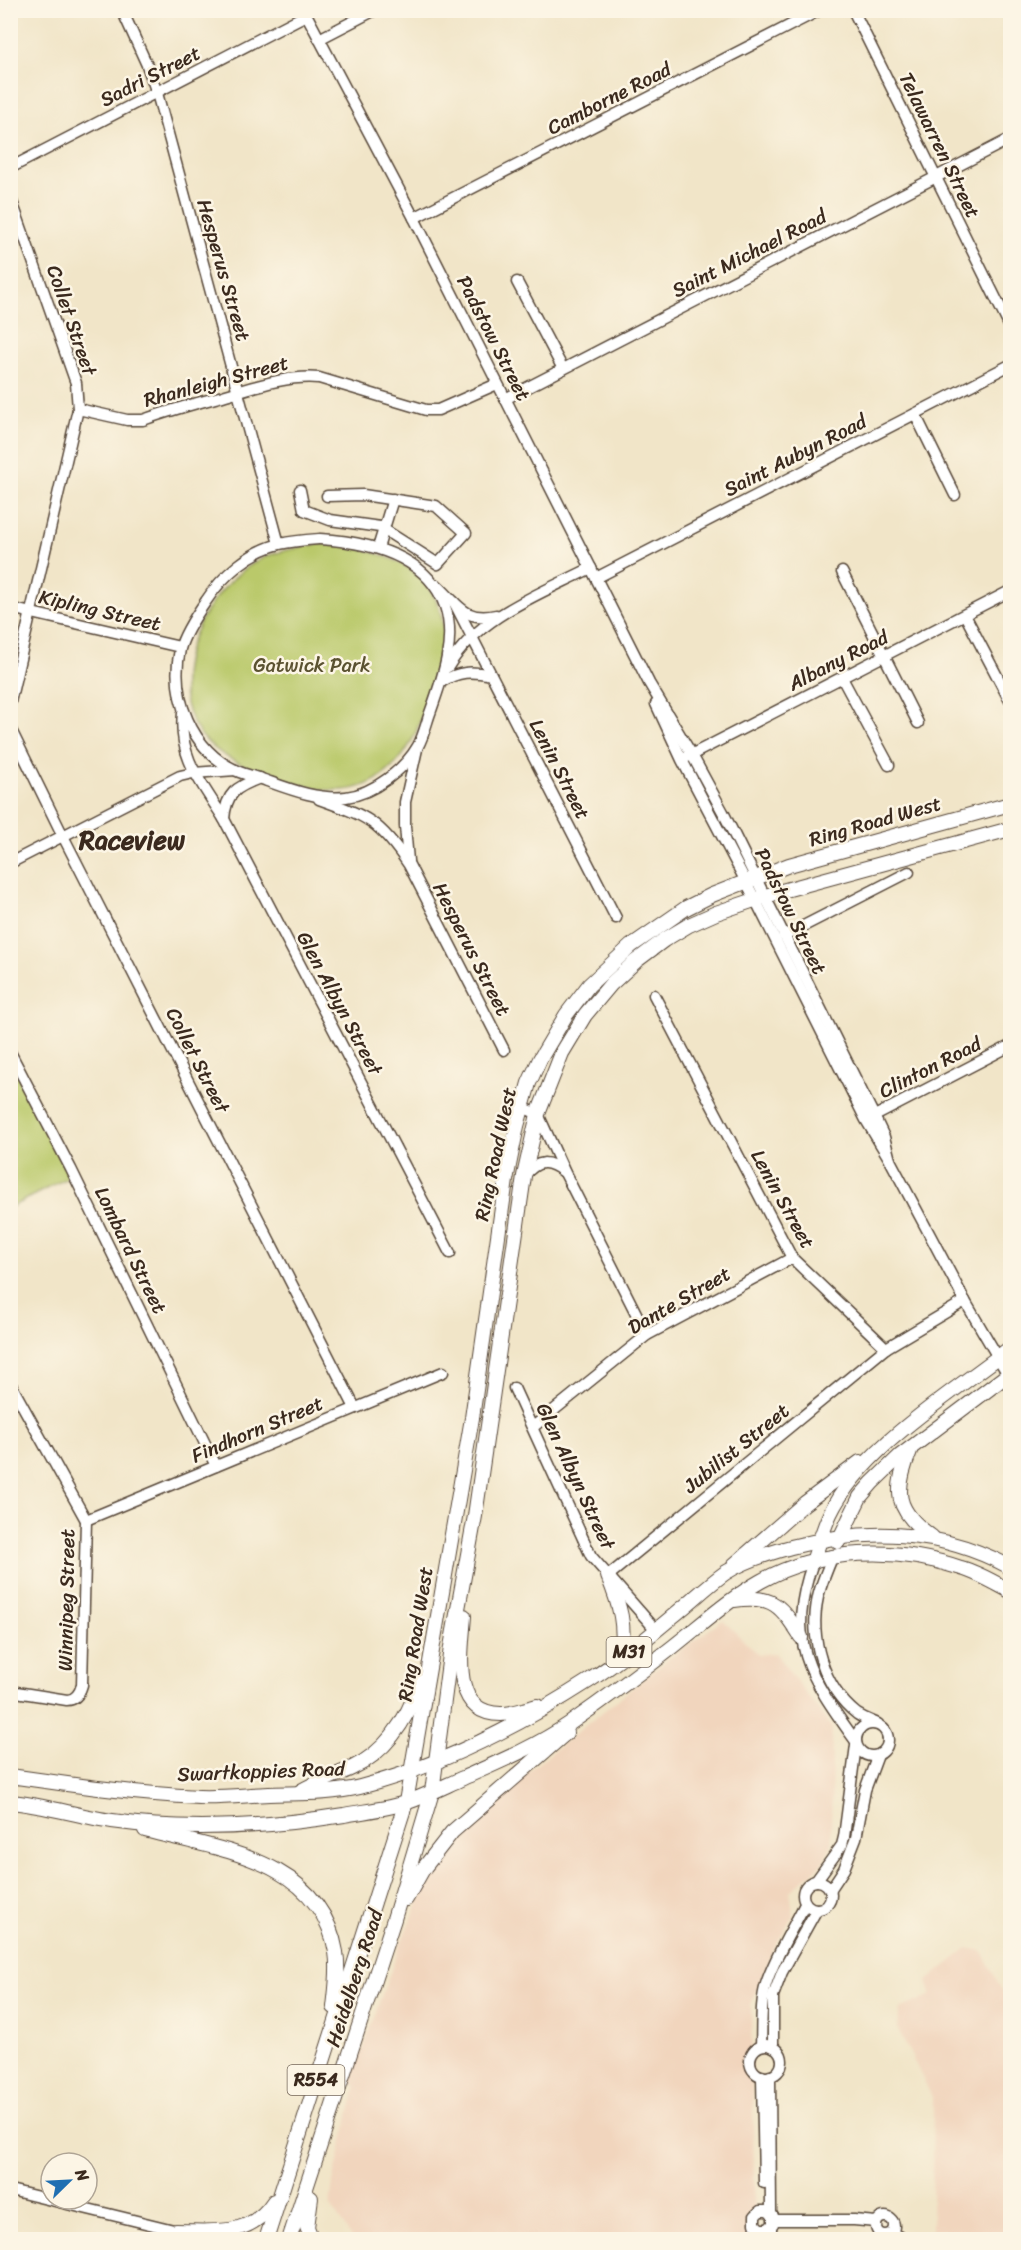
<svg xmlns="http://www.w3.org/2000/svg" width="1021" height="2250" font-family="Sriracha,sans-serif">
	<rect width="100%" height="100%" fill="#fcf5e5"/>
	<filter id="ink" filterUnits="userSpaceOnUse"><feTurbulence type="fractalNoise" baseFrequency=".0167" numOctaves="2"/><feDisplacementMap in="SourceGraphic" scale="12" xChannelSelector="R" yChannelSelector="G"/><feConvolveMatrix kernelMatrix="1 2 1 2 8 2 1 2 1" color-interpolation-filters="sRGB"/></filter>
	<filter id="wash" filterUnits="userSpaceOnUse"><feTurbulence type="fractalNoise" baseFrequency=".008" numOctaves="4" result="noise"/><feDisplacementMap in="SourceGraphic" scale="24" xChannelSelector="R" yChannelSelector="G"/><feGaussianBlur stdDeviation="1.35" result="paint"/><feColorMatrix in="noise" values="0 0 0 0 0 0 0 0 0 0 0 0 0 0 0 0 0 1.4 0 .05"/><feComposite in="paint" operator="in"/></filter>
	<g filter="url(#wash)">
		<rect width="100%" height="100%" fill="#f1e5c8"/>
		<g fill="#f1d5bd">
			<polygon points="723,1620 758,1655 775,1653 832,1728 831,1846 822,1864 790,1891 793,1915 773,1950 751,2002 755,2239 353,2239 330,2205 333,2182 356,2087 351,2081 400,1945 438,1858 446,1844 490,1802 675,1654"/>
			<polygon points="968,1948 982,1951 1010,2007 1010,2239 932,2239 933,2099 897,2027 900,2009 932,1995 927,1981"/>
		</g>
		<g fill="#bac96b" stroke="#7a7a44" stroke-width="1.5">
			<path d="M318 544C368 547 428 559 441 615 444 628 446 642 443 656 440 668 433 681 429 694 424 706 421 720 416 732 403 763 375 789 341 790 316 791 293 783 270 775 244 766 220 758 201 735 156 678 207 583 265 557 282 550 300 547 318 544Z"/>
			<polygon points="10,1061 69,1177 11,1207 10,1207"/>
		</g>
	</g>
	<g filter="url(#ink)">
		<g fill="none" stroke-linecap="round" stroke-linejoin="round">
			<g stroke="#564638" stroke-width="13">
				<g id="minor">
					<polyline points="122,10 147,65 157,93 279,544"/>
					<polyline points="304,10 414,218 649,683 692,755 723,812 874,1116 884,1137 890,1160"/>
					<polyline points="853,10 1010,327"/>
					<polyline points="319,39 375,10"/>
					<polyline points="10,168 306,15"/>
					<polyline points="10,196 76,383 78,409 10,702"/>
					<polyline points="414,218 820,10"/>
					<polyline points="517,282 563,369"/>
					<polyline points="505,399 1010,139"/>
					<path d="M78 409 127 420H143C168 411 193 404 219 397 251 388 286 375 319 378L426 410H438L497 384"/>
					<polyline points="915,414 955,495"/>
					<polyline points="300,490 304,510 330,520 380,527 438,564 466,533 436,506 363,495 327,496"/>
					<path d="M320 539C367 542 427 555 445 606 457 642 441 682 429 716 426 725 423 737 418 746 405 769 373 794 346 797 318 800 292 790 267 781 257 777 246 775 237 771 191 750 170 696 180 649 184 633 197 614 206 601 222 576 250 551 280 544 293 541 307 540 320 539Z"/>
					<polyline points="378,548 393,499"/>
					<polyline points="842,572 918,723"/>
					<polyline points="596,578 1010,365"/>
					<path d="M437 585C458 604 464 622 496 615"/>
					<polyline points="454,602 616,918"/>
					<polyline points="10,608 180,647"/>
					<polyline points="965,615 1009,699"/>
					<path d="M448 667C478 616 540 594 591 568"/>
					<polyline points="842,678 889,765"/>
					<path d="M441 682C459 671 471 671 491 675"/>
					<polyline points="656,704 682,760 755,899 866,1120 890,1160 965,1301 1010,1378"/>
					<path d="M183 713C178 758 202 783 224 819L450 1253"/>
					<polyline points="10,728 63,836 355,1408"/>
					<polyline points="687,757 1010,591"/>
					<path d="M319 799C367 816 380 821 409 865L504 1050"/>
					<path d="M224 819C226 793 236 787 260 778"/>
					<polyline points="408,861 405,826 405,802 417,749"/>
					<polyline points="10,863 180,776 193,773 236,770"/>
					<polyline points="784,936 909,872"/>
					<polyline points="654,995 792,1258 886,1348"/>
					<polyline points="10,1052 71,1169 216,1466"/>
					<polyline points="522,1107 538,1114 565,1173 647,1335"/>
					<polyline points="869,1119 1010,1046"/>
					<path d="M524 1176C538 1159 548 1160 564 1172"/>
					<path d="M10 1383 86 1520 82 1685C80 1692 76 1700 67 1700L10 1691"/>
					<polyline points="514,1388 591,1556 656,1630"/>
					<polyline points="533,1427 647,1335 792,1258"/>
					<polyline points="86,1520 443,1372"/>
					<path d="M832 1558C827 1570 821 1584 818 1597 809 1638 823 1687 857 1714 863 1718 871 1721 878 1724"/>
					<path d="M813 1562C785 1641 809 1676 855 1740"/>
					<polyline points="608,1576 886,1348 965,1301"/>
					<circle cx="872" cy="1740" r="16"/>
					<polyline points="816,1881 842,1845 844,1837 856,1745"/>
					<circle cx="817" cy="1895" r="14"/>
					<polyline points="830,1890 844,1869 856,1838 865,1790 878,1755"/>
					<circle cx="766" cy="2061" r="16"/>
					<path d="M761 2045C762 2025 760 2004 766 1984 775 1956 792 1930 805 1904"/>
					<polyline points="773,2047 773,1996 782,1972 817,1909"/>
					<polyline points="762,2076 764,2183"/>
					<polyline points="770,2076 771,2213"/>
					<polyline points="10,2190 182,2232"/>
					<circle cx="885" cy="2226" r="9"/>
					<polyline points="774,2220 854,2220 876,2222"/>
					<polyline points="771,2227 771,2240"/>
					<polyline points="760,2229 768,2229 773,2224 773,2216 768,2211 760,2211 755,2216 755,2224 760,2229 761,2240"/>
					<polyline points="892,2233 906,2240"/>
					<polyline points="200,2235 220,2240"/>
				</g>
			</g>
			<g stroke="#564638" stroke-width="16">
				<g id="major">
					<path d="M910 1451C894 1491 894 1510 932 1537"/>
					<polyline points="838,1542 860,1497 872,1483 900,1456 1010,1373"/>
					<path d="M813 1562C818 1546 823 1529 830 1514 862 1447 953 1393 1010 1348"/>
					<polyline points="734,1565 805,1503 860,1462"/>
					<path d="M608 1576C620 1606 626 1625 621 1658"/>
					<path d="M734 1600C773 1594 781 1606 801 1637"/>
					<path d="M464 1616C462 1649 449 1714 501 1714 513 1714 526 1709 537 1706"/>
					<path d="M10 1776C73 1785 136 1794 199 1797 222 1798 246 1795 269 1794 298 1793 331 1794 360 1787 441 1766 520 1725 590 1680 623 1659 654 1632 684 1607 697 1596 711 1583 725 1573 744 1561 769 1553 791 1547 867 1527 940 1529 1010 1567"/>
					<path d="M301 1791C318 1781 335 1776 352 1768 388 1751 408 1718 420 1682"/>
					<path d="M10 1802C45 1805 78 1816 112 1821 189 1832 268 1827 344 1815 365 1811 388 1809 408 1802 427 1795 445 1786 463 1778 499 1762 537 1746 569 1724 605 1699 640 1673 674 1646 702 1624 729 1599 761 1581 821 1548 897 1546 961 1568 979 1573 995 1583 1010 1591"/>
					<path d="M145 1830C220 1850 320 1859 336 1952 339 1970 336 1989 334 2007"/>
					<polyline points="406,1899 423,1869 452,1832 566,1733"/>
					<polyline points="311,2198 307,2227 312,2240"/>
					<path d="M176 2231C215 2231 250 2238 274 2201"/>
					<polyline points="266,2240 406,1802 472,1418 506,1180 517,1126 529,1083 540,1059 566,1015 589,985 631,946 686,908 712,895 789,865 1010,804"/>
					<polyline points="289,2240 394,1919 432,1792 451,1647 475,1516 524,1176 538,1114 562,1053 585,1015 611,984 636,961 664,940 689,925 716,913 778,892 1010,829"/>
				</g>
			</g>
			<use href="#minor" stroke="#fff" stroke-width="10"/>
			<use href="#major" stroke="#fff" stroke-width="14"/>
		</g>
	</g>
	<g text-anchor="middle" stroke-width="5" stroke-linejoin="round" paint-order="stroke">
		<g fill="#fcf5e5" stroke="#75675a" stroke-width="1.5">
			<rect x="606.5" y="1637" width="45" height="30" rx="4.5"/>
			<rect x="287.5" y="2065" width="57" height="30" rx="4.5"/>
		</g>
		<g font-size="18" font-weight="bold" fill="#3b2a1e">
			<text x="629" y="1658">M31</text>
			<text x="316" y="2086">R554</text>
		</g>
		<g font-size="20" fill="#3b2a1e" stroke="#fcf5e5">
			<text transform="translate(150 76) rotate(-27)" y="7">Sadri Street</text>
			<text transform="translate(609 98) rotate(-27)" y="7">Camborne Road</text>
			<text transform="translate(940 145) rotate(64)" y="7">Telawarren Street</text>
			<text transform="translate(749 253) rotate(-27)" y="7">Saint Michael Road</text>
			<text transform="translate(224 270) rotate(74)" y="7">Hesperus Street</text>
			<text transform="translate(72 320) rotate(71)" y="7">Collet Street</text>
			<text transform="translate(494 338) rotate(63)" y="7">Padstow Street</text>
			<text transform="translate(216 381) rotate(-15)" y="7">Rhanleigh Street</text>
			<text transform="translate(795 455) rotate(-27)" y="7">Saint Aubyn Road</text>
			<text transform="translate(100 610) rotate(13)" y="7">Kipling Street</text>
			<text transform="translate(838 660) rotate(-27)" y="7">Albany Road</text>
			<text transform="translate(560 769) rotate(63)" y="7">Lenin Street</text>
			<text transform="translate(875 821) rotate(-16)" y="7">Ring Road West</text>
			<text transform="translate(791 911) rotate(64)" y="7">Padstow Street</text>
			<text transform="translate(472 949) rotate(63)" y="7">Hesperus Street</text>
			<text transform="translate(340 1003) rotate(62)" y="7">Glen Albyn Street</text>
			<text transform="translate(198 1060) rotate(63)" y="7">Collet Street</text>
			<text transform="translate(930 1067) rotate(-27)" y="7">Clinton Road</text>
			<text transform="translate(495 1154) rotate(-78)" y="7">Ring Road West</text>
			<text transform="translate(783 1199) rotate(61)" y="7">Lenin Street</text>
			<text transform="translate(131 1250) rotate(64)" y="7">Lombard Street</text>
			<text transform="translate(679 1300) rotate(-30)" y="7">Dante Street</text>
			<text transform="translate(257 1429) rotate(-23)" y="7">Findhorn Street</text>
			<text transform="translate(736 1448) rotate(-39)" y="7">Jubilist Street</text>
			<text transform="translate(576 1476) rotate(65)" y="7">Glen Albyn Street</text>
			<text transform="translate(66 1600) rotate(-89)" y="7">Winnipeg Street</text>
			<text transform="translate(415 1634) rotate(-81)" y="7">Ring Road West</text>
			<text transform="translate(261 1771) rotate(-2)" y="7">Swartkoppies Road</text>
			<text transform="translate(354 1978) rotate(-72)" y="7">Heidelberg Road</text>
		</g>
		<g font-size="20" fill="#5b5231" stroke="#fcf5e5">
			<text x="312" y="672">Gatwick Park</text>
		</g>
		<g font-size="26" font-weight="bold" fill="#3b2a1e" stroke="#fcf5e5">
			<text x="132" y="849">Raceview</text>
		</g>
	</g>
	<rect width="1021" height="2250" fill="none" stroke="#fcf5e5" stroke-width="36"/>
	<g transform="translate(69 2181) rotate(66)"><circle r="28" fill="#fcf5e5" stroke="#afa495" stroke-width="1.5"/>
	<path d="M0-4.5L10 22L0 15L-10 22Z" fill="#1f6fb2"/>
	<text y="-9" font-size="16" font-weight="bold" text-anchor="middle" fill="#3b2a1e">N</text>
	</g>
</svg>
